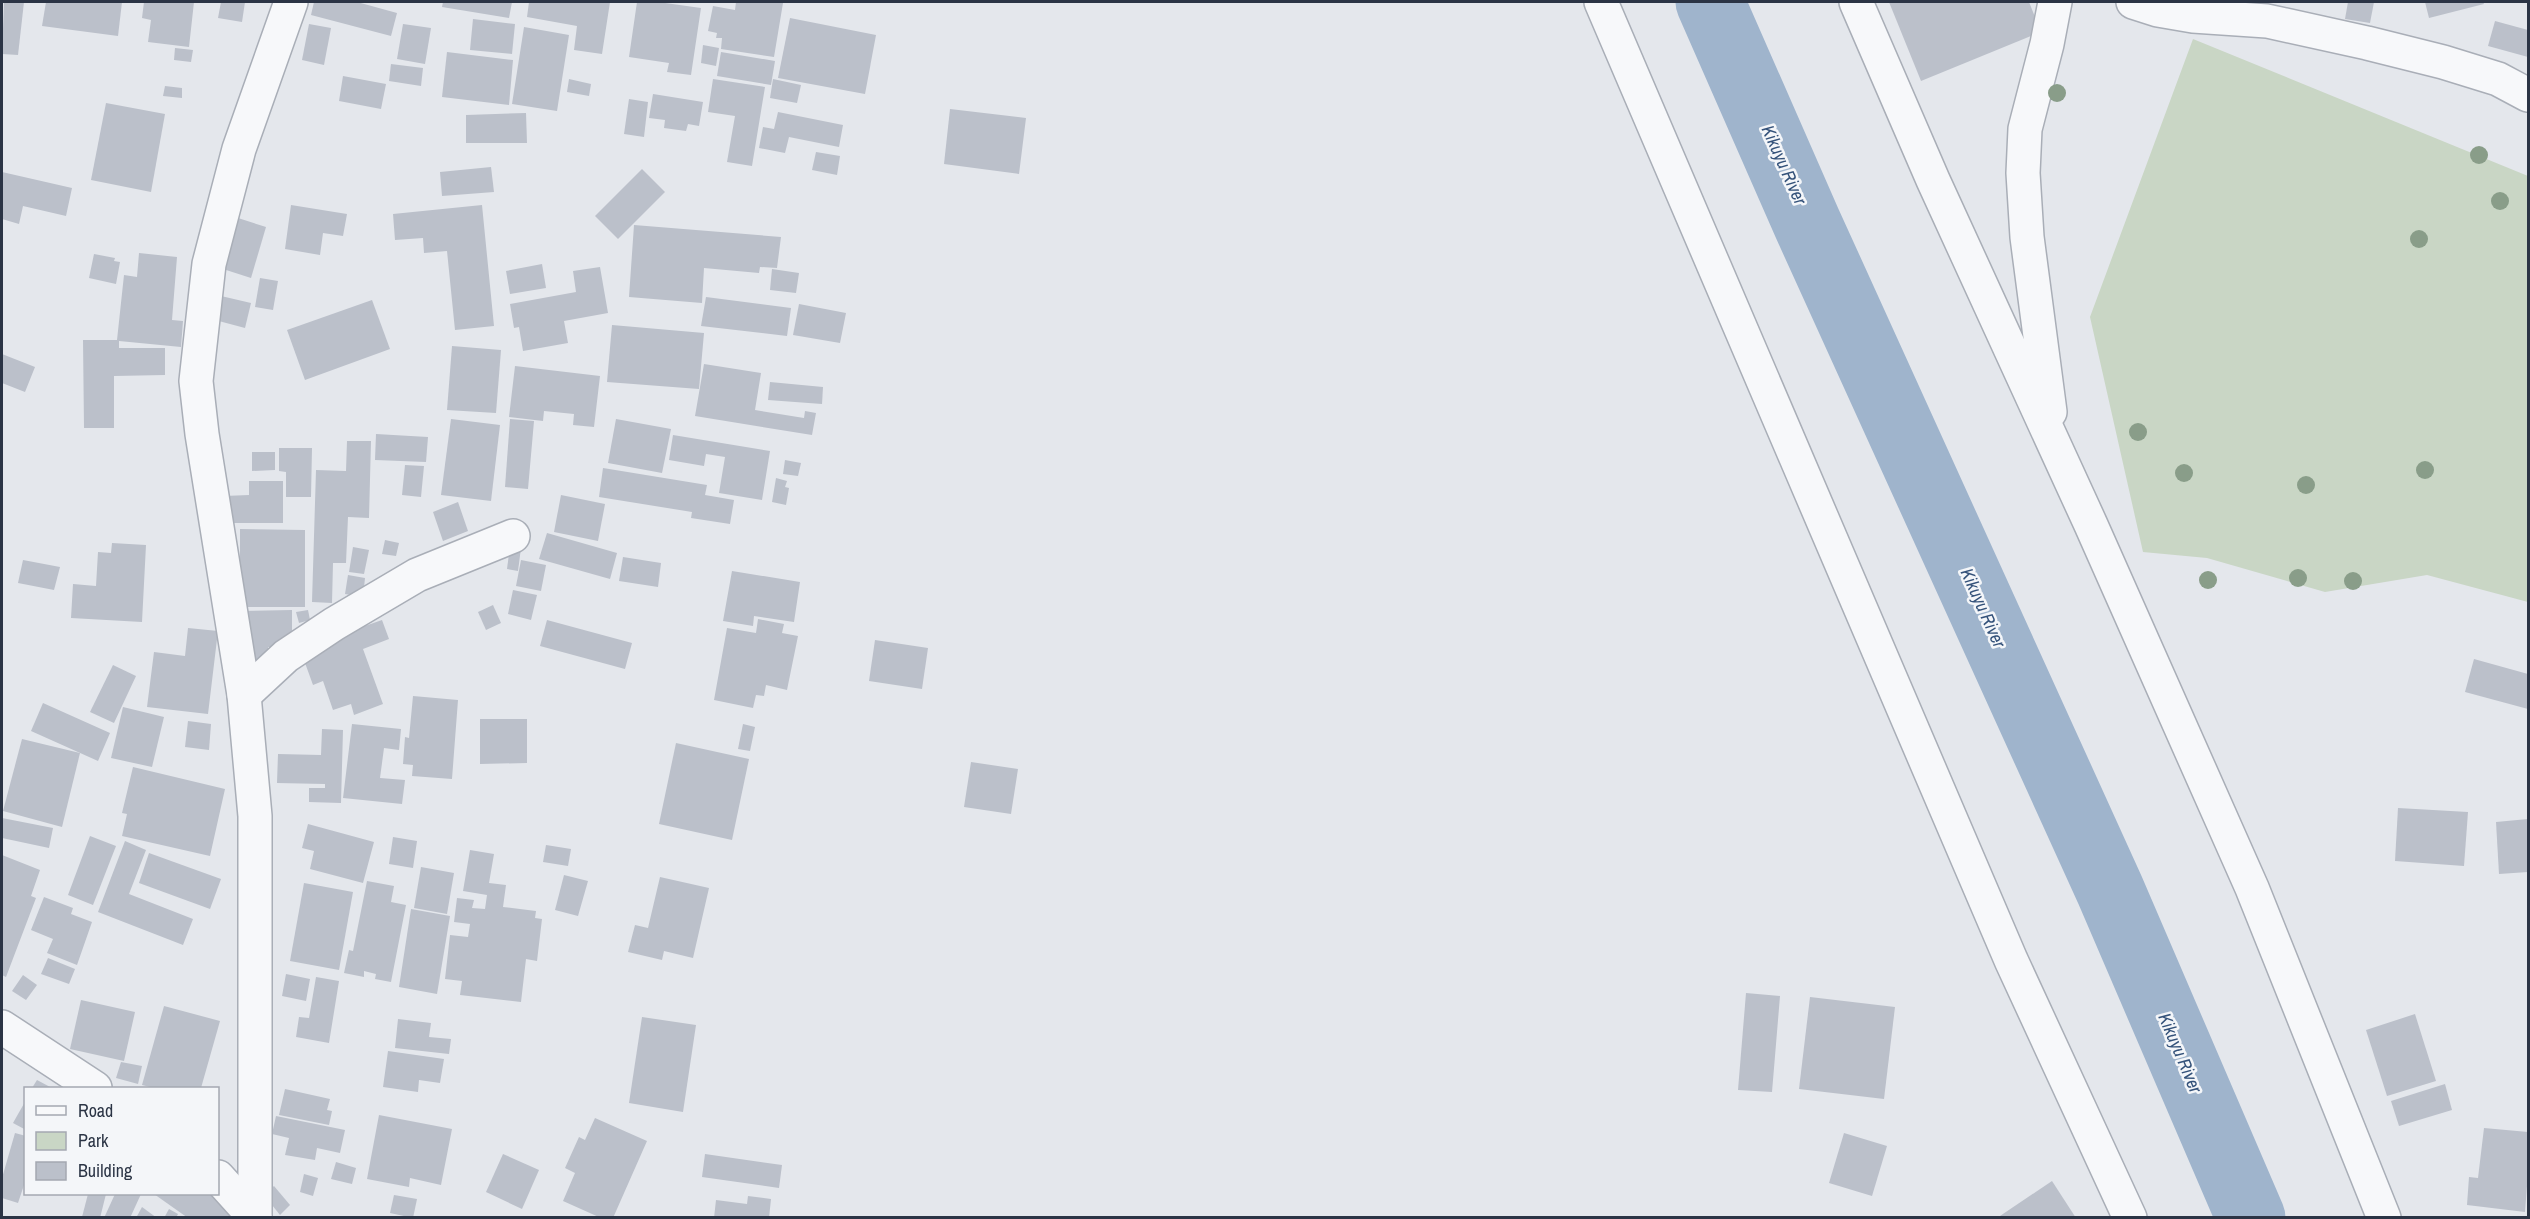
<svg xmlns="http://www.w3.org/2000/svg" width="2530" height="1219" font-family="'Archivo Narrow',sans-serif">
	<rect width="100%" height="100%" fill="#e4e7ec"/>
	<polygon fill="#c9d6c5" points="2193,39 2528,176 2528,602 2427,575 2325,592 2207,558 2143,552 2090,317"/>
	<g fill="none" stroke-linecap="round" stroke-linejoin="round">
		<polyline stroke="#9fb4cc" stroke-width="69" points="1710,2 1807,223 2110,890 2251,1218"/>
	</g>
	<g fill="#bbc0ca">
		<polygon points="4,2 24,2 18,55 2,54"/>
		<polygon points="46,2 122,2 118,36 42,26"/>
		<polygon points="144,2 194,2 189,47 148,42 151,20 142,18"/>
		<polygon points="221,2 245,2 242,22 218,18"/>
		<polygon points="314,2 357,2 397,13 391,36 311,15"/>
		<polygon points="443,2 512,2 509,18 442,7"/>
		<polygon points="529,2 610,2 602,54 574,50 577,26 527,17"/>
		<polygon points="637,2 658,2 701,8 691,75 667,72 669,63 629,57"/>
		<polygon points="736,2 783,3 774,57 721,49 722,38 716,38 717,33 708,31 713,6 735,10"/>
		<polygon points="1889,2 2029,2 2041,32 1921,81"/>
		<polygon points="2348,2 2374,2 2370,23 2345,19"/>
		<polygon points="2425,2 2483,2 2484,4 2429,18"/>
		<polygon points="790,18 876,35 865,94 778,78"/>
		<polygon points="473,19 515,24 512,54 470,50"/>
		<polygon points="2495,21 2528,30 2528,57 2488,46"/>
		<polygon points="309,24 331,28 324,65 302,60"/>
		<polygon points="403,24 431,28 425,64 397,59"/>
		<polygon points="524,27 569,35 557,111 512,104"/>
		<polygon points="703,45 719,48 716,66 701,63"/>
		<polygon points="175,48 193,50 191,62 174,60"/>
		<polygon points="447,52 513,60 509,105 442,97"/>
		<polygon points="721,52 775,61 771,85 717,76"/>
		<polygon points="391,64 423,68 421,86 389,81"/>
		<polygon points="343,76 386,84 381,109 339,101"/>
		<polygon points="569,79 591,84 589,96 567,92"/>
		<polygon points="713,79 765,87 752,166 727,162 735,116 708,112"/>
		<polygon points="773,79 801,85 797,103 770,98"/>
		<polygon points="165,86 182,88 182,98 163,96"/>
		<polygon points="653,94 703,102 699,126 688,124 686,131 664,128 665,120 649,118"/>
		<polygon points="629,99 648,102 644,137 624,134"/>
		<polygon points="106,103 165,114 151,192 91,180"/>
		<polygon points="950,109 1026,118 1019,174 944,164"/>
		<polygon points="778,112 843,125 839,147 789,137 785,153 759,148 763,127 774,129"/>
		<polygon points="526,113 527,143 466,143 466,115"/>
		<polygon points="816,152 840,156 837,175 812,170"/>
		<polygon points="491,167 494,192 442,196 440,172"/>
		<polygon points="642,169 665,192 618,239 595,216"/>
		<polygon points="2,172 72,188 66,216 23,206 19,224 2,219"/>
		<polygon points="291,205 347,214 343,236 323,233 320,255 285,249"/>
		<polygon points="482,205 494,326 455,330 447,251 424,253 423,238 395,240 393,214"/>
		<polygon points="238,218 266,227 251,278 223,269"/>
		<polygon points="634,225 781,237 777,268 760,267 759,273 704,268 702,303 629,297"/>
		<polygon points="139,253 177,257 172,320 183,321 181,347 119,341 119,348 165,348 165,375 114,376 114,428 84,428 83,340 117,340 124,275 137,277"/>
		<polygon points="94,254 115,258 114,261 120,262 116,284 89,278"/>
		<polygon points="542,264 546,288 510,294 506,271"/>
		<polygon points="600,267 608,313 564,321 568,343 523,351 519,327 514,328 510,304 576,292 573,271"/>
		<polygon points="772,269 799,273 796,293 770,290"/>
		<polygon points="260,278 278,281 273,310 255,307"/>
		<polygon points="221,296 251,303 245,328 215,320"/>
		<polygon points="706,297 791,308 787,336 701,326"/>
		<polygon points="372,300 390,349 305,380 287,330"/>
		<polygon points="799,304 846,313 840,343 793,335"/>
		<polygon points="612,325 704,333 699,389 607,382"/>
		<polygon points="452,346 501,350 496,413 447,410"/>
		<polygon points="2,354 35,367 25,392 2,383"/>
		<polygon points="704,364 761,373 755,410 804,418 805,411 816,413 812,435 695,416"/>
		<polygon points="515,366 600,376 594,427 573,425 574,414 544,411 543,421 509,417"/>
		<polygon points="770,382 823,387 822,404 768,400"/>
		<polygon points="451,419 500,425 491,501 441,495"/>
		<polygon points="510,419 534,421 528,489 505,487"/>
		<polygon points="616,419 671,429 662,473 608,463"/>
		<polygon points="376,434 428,437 426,462 375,460"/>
		<polygon points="673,435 770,451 762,500 719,493 725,457 706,454 704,466 669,460"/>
		<polygon points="347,441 371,441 369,518 348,517 346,563 333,563 332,603 312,602 316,470 346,471"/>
		<polygon points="279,448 312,448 311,497 286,497 286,472 279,471"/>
		<polygon points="252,452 275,452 275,470 252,471"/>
		<polygon points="785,460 801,463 798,476 783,474"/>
		<polygon points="405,465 424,466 421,497 402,495"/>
		<polygon points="603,468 707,485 705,495 734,500 730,524 691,518 692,512 599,497"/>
		<polygon points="776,478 787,481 785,487 789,488 786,505 772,502"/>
		<polygon points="249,481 283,481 283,523 224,523 224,496 249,495"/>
		<polygon points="561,495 605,504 598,541 554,532"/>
		<polygon points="458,502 468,531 443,541 433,512"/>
		<polygon points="240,529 305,530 305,607 240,607"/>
		<polygon points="547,533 617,553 610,579 539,559"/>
		<polygon points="385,540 399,543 396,556 382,554"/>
		<polygon points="112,543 146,545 142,622 71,618 73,584 96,586 98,552 111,553"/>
		<polygon points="510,546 521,548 518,571 507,569"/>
		<polygon points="353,547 369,550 364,574 349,572"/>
		<polygon points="623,557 661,563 658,587 619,581"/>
		<polygon points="23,560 60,567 54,590 18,583"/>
		<polygon points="521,560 546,565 541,591 516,586"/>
		<polygon points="732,571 800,582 794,622 754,616 753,626 723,621"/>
		<polygon points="348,575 365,578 363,597 345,594"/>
		<polygon points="513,590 537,595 531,620 508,614"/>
		<polygon points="493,605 501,623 486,630 478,612"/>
		<polygon points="292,610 292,647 268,647 268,662 237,662 236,611"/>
		<polygon points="308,610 310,620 299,623 296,612"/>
		<polygon points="758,619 784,624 782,633 798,636 787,690 766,685 764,696 756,695 753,708 714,700 727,628 756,633"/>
		<polygon points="382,620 389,639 363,649 383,704 354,715 351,704 333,710 323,681 313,685 300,649"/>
		<polygon points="547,620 632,643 625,669 540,646"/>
		<polygon points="188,628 218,631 208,714 147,707 154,652 185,656"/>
		<polygon points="875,640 928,648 922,689 869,681"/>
		<polygon points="2474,659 2528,674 2528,709 2465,692"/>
		<polygon points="113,665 136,676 114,723 90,712"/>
		<polygon points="413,696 458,700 452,779 412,776 413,765 403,764 405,737 409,738"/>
		<polygon points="43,703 110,733 98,761 31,731"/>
		<polygon points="123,707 164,717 152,767 111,758"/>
		<polygon points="480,719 527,719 527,763 480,764"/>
		<polygon points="188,721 211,724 209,750 185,747"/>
		<polygon points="352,724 401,729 399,750 384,748 380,778 405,780 402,804 343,798"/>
		<polygon points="743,724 755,727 750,751 738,749"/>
		<polygon points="322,729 343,730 341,803 309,802 309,788 325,788 325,784 277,783 278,754 321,755"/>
		<polygon points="22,739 80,753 62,827 3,811"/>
		<polygon points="676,743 749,759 732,840 659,824"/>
		<polygon points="971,762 1018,769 1011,814 964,807"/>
		<polygon points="133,767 225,789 210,856 122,836 127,814 122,813"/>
		<polygon points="2398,808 2468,812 2464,866 2395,861"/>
		<polygon points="2,818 53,828 49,848 2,838"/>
		<polygon points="2528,819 2528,872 2499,874 2496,822"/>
		<polygon points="308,824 374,842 363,883 310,869 314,851 302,848"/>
		<polygon points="90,836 116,846 93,905 68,895"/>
		<polygon points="393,837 417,841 413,868 389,864"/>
		<polygon points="125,841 146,850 129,894 193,919 183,945 98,912"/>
		<polygon points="546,845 571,849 568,866 543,862"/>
		<polygon points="470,850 494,854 489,883 506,885 503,907 536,911 535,918 542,919 537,961 526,959 521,1002 460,995 462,981 445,979 450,935 468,937 470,924 454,922 457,898 474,900 472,908 485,909 487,895 463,891"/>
		<polygon points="149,853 221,879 210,909 139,883"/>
		<polygon points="2,855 40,870 31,896 36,898 6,977 2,975"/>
		<polygon points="421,867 454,873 447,914 414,908"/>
		<polygon points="564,875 588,881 578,916 555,910"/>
		<polygon points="660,877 709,888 693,958 664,951 662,960 628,952 635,925 648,928"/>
		<polygon points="367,881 394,886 391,902 406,905 391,982 375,979 376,974 364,971 364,977 344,973 349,950 353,951"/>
		<polygon points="304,883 353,892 339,970 290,961"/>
		<polygon points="44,897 73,908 71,914 92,922 77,965 47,953 53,939 31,930"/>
		<polygon points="411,909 450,916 437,994 399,987"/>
		<polygon points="48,958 75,969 69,984 41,974"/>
		<polygon points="286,974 310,979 306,1001 282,996"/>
		<polygon points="23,975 37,985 26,1000 12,991"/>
		<polygon points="316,977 339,981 329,1043 296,1037 299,1017 309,1018"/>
		<polygon points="1746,993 1780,996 1772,1092 1738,1090"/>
		<polygon points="1810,997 1895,1007 1884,1099 1799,1089"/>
		<polygon points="81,1000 135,1012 124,1061 70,1049"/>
		<polygon points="164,1006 220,1021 201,1088 154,1088 142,1085"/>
		<polygon points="2415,1014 2436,1081 2387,1096 2366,1030"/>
		<polygon points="642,1017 696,1025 683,1112 629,1103"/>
		<polygon points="398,1019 431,1023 429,1037 451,1039 449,1054 395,1048"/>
		<polygon points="388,1051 444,1059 440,1083 419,1080 418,1092 383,1087"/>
		<polygon points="121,1062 142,1066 138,1084 116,1078"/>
		<polygon points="37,1080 52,1088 32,1088"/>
		<polygon points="2445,1084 2452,1110 2399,1126 2391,1101"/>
		<polygon points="285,1089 330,1099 327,1110 332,1111 329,1125 279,1115"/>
		<polygon points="26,1100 26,1130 13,1123"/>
		<polygon points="379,1115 452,1129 441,1185 410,1178 409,1187 367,1179"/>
		<polygon points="276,1116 345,1130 340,1153 317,1148 315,1160 285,1155 289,1138 272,1134"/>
		<polygon points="595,1118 647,1141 613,1218 601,1218 563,1201 575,1173 565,1168 579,1137 585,1140"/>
		<polygon points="2484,1128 2528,1132 2528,1173 2525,1212 2467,1205 2469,1177 2478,1178"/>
		<polygon points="15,1133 26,1136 26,1179 18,1203 2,1198 2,1178"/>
		<polygon points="1844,1133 1887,1146 1872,1196 1829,1183"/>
		<polygon points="503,1154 539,1170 522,1209 486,1192"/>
		<polygon points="705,1154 782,1165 779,1188 702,1177"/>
		<polygon points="336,1162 356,1168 352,1184 331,1179"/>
		<polygon points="304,1174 318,1178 313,1196 300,1192"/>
		<polygon points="2052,1181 2076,1218 1997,1218"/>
		<polygon points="274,1186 290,1205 280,1215 264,1195"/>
		<polygon points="88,1194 106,1194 100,1218 82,1217"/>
		<polygon points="115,1194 141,1194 130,1218 104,1218"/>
		<polygon points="154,1194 216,1194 235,1207 228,1218 188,1218"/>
		<polygon points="394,1195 417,1199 413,1218 390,1213"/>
		<polygon points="748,1196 771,1199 769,1218 714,1218 716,1200 747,1204"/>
		<polygon points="142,1207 157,1218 136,1218"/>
		<polygon points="169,1209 178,1214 176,1218 164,1218"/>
	</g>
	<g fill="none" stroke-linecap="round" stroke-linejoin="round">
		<g stroke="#a9aeb7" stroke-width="36">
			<g id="minor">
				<polyline points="1601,2 2011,960 2130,1218"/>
				<polyline points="1856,2 1933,180 2091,525 2252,888 2384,1218"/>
				<polyline points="2133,2 2158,10 2193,16 2267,21 2367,43 2443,62 2498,79 2528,95"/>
				<polyline points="2050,412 2027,237 2023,173 2025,129 2047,44 2055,2"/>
				<polyline points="244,695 286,656 334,624 417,575 513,536"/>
				<polyline points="2,1027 95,1088"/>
				<polyline points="218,1177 255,1218"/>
				<polyline points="255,1217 255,816 244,695 202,434 196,381 209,264 239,149 291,2"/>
			</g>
		</g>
		<use href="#minor" stroke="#f7f8fa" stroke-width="33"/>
	</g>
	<g fill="#899d89">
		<circle cx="2057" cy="93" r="9"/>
		<circle cx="2479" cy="155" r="9"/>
		<circle cx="2500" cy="201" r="9"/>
		<circle cx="2419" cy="239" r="9"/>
		<circle cx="2138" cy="432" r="9"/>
		<circle cx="2425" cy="470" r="9"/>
		<circle cx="2184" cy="473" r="9"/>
		<circle cx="2306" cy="485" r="9"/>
		<circle cx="2298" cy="578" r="9"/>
		<circle cx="2208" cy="580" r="9"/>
		<circle cx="2353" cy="581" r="9"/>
	</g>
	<g text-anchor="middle" stroke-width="5" stroke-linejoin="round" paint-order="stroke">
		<g font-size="18" font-style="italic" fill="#34527a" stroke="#f4f6f9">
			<text transform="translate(1784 165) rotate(66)" y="6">Kikuyu River</text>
			<text transform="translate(1983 608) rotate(66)" y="6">Kikuyu River</text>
			<text transform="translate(2180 1053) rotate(67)" y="6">Kikuyu River</text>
		</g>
	</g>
	<rect width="2530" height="1219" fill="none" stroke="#2b3445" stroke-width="6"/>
	<rect x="24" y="1087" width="195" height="108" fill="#f4f6f9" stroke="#a4a8b1" stroke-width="1.5"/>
	<rect x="36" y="1106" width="30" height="9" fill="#f7f8fa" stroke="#a4a8b1" stroke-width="1.5"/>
	<text x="78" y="1117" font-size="18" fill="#2b3445">Road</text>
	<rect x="36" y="1132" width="30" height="18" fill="#c9d6c5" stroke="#a4a8b1" stroke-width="1.5"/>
	<text x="78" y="1147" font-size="18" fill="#2b3445">Park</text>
	<rect x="36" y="1162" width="30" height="18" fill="#bbc0ca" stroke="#a4a8b1" stroke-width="1.5"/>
	<text x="78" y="1177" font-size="18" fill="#2b3445">Building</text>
</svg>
